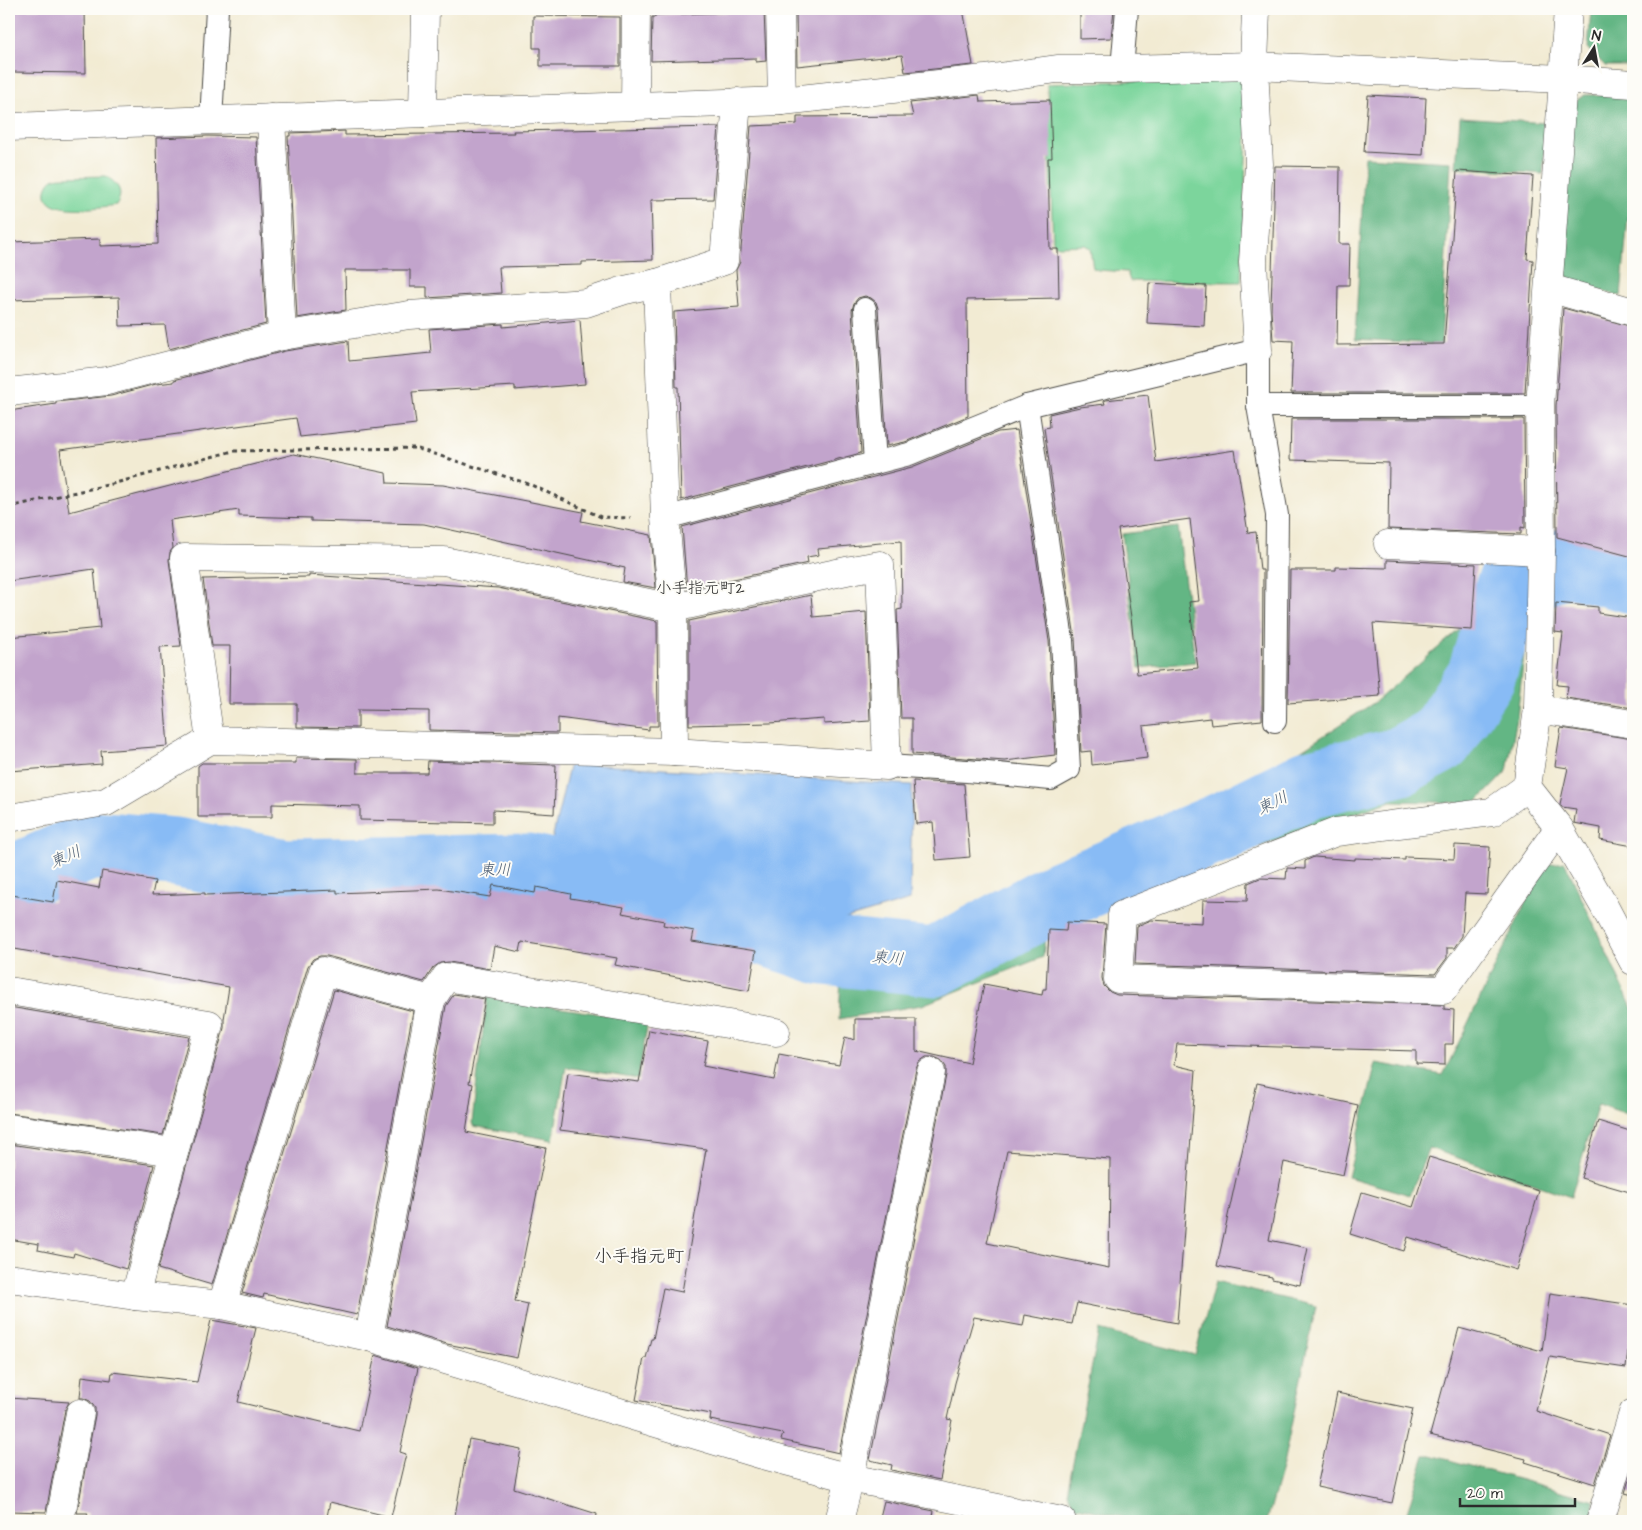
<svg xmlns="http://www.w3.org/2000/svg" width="1642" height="1530" font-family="'Architects Daughter','Klee One',sans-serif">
	<rect width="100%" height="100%" fill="#fdfcf7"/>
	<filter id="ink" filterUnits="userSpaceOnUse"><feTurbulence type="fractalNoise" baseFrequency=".02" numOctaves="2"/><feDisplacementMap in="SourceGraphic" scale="10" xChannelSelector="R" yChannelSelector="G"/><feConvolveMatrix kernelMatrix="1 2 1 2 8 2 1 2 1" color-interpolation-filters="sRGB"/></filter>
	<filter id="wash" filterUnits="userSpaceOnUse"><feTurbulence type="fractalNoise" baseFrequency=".0096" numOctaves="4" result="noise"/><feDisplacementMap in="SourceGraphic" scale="20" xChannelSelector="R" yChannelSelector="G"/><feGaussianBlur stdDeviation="1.12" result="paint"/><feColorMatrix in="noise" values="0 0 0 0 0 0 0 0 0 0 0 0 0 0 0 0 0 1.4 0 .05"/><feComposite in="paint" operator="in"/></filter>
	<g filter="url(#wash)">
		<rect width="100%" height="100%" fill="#f2ebd3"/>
		<g fill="#7bd59c" stroke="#538064">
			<polygon points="1242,77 1249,83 1241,282 1130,281 1127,272 1098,270 1093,268 1090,248 1085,245 1057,246 1053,242 1047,84"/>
			<path d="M106 176C117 183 125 192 116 205 102 207 41 217 46 190 47 185 50 180 55 178 58 177 63 177 67 177 80 177 93 176 106 176Z"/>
		</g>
		<g fill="#64b684" stroke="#487058">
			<polygon points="1591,9 1633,9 1633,66 1605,66 1588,48"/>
			<polygon points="1585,95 1633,95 1633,217 1628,217 1621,296 1571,283 1560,265 1574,101"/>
			<polygon points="1460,117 1547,123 1543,174 1456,167"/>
			<polygon points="1365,157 1451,162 1441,344 1355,339"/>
			<polygon points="1178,527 1195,662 1139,668 1122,534"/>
			<polygon points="1459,630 1523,638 1524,655 1517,718 1507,771 1476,803 1391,801 1190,871 1046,928 1043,957 922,1005 839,1019 841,976 948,934 1050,868 1265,774 1375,702"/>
			<polygon points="1565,862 1633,1010 1633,1116 1598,1104 1571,1197 1429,1148 1410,1195 1348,1177 1376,1063 1443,1075 1544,865"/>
			<polygon points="487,997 648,1021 638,1079 566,1067 553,1140 473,1126 472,1122"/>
			<polygon points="1215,1282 1316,1306 1283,1465 1267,1521 1138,1521 1074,1506 1067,1493 1099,1330 1195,1355"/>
			<polygon points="1425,1455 1431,1455 1594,1500 1592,1521 1404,1521"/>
		</g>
		<polygon fill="#88bbf5" stroke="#5a7390" points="570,763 912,785 910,900 829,924 551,844"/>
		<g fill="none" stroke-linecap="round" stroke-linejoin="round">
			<polyline stroke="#88bbf5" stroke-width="69" points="9,881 91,845 175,852 285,873 528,868 681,903 824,951 935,962 1053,898 1228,824 1308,784 1398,762 1440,739 1481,676 1510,586 1567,562 1633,579"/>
		</g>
		<g id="blocks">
			<g fill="#c2a4cc" fill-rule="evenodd">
				<polygon points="9,9 85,9 86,73 9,72"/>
				<polygon points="876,9 963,9 973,65 905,72 902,55 797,66 796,14"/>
				<polygon points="1080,9 1114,9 1111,38 1080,39"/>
				<polygon points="764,11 766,61 756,62 756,58 651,61 652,17 655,17 655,15"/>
				<polygon points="533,16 620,17 620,66 540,66 540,48 533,48"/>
				<polygon points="979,95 980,102 1050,100 1052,158 1048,158 1050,249 1058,249 1059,298 967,300 968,416 905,442 887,446 878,308 876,302 871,298 865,296 858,298 854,303 852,310 861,453 681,500 678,387 676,387 674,312 739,307 736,270 740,262 751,126 797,124 797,117 913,116 910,103"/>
				<polygon points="1368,95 1426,98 1423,155 1364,152"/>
				<polygon points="719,127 713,199 651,200 653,260 582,262 582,265 499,267 501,293 427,298 427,287 410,287 410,270 345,270 346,310 297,318 288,136 290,136 290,133 345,131 345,135 514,133 513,131"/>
				<polygon points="207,136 256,137 266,324 169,349 165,325 120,326 119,297 9,300 9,242 100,239 100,246 158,244 156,138"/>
				<polygon points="1275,166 1340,167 1339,244 1350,244 1349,285 1338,285 1337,345 1444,344 1457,171 1533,176 1527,259 1533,260 1525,393 1291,393 1293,341 1273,340 1271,311"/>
				<polygon points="1149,283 1206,286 1204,326 1147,323"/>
				<polygon points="1563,308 1633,327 1633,557 1557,537 1556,406"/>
				<polygon points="580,320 585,384 515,390 515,386 412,392 416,424 300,437 296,418 60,450 69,512 294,454 386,473 387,483 443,485 583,512 581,521 651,535 656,588 623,582 625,568 424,524 311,521 311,518 239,516 239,510 170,520 173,548 170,552 169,560 181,646 160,647 168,746 101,751 102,764 9,771 9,637 100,628 94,569 9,581 9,411 56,404 56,402 111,396 156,384 174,382 174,380 285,351 348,341 349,361 431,353 429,329 503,324 503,327"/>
				<path d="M1148 395 1156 462 1235 450 1248 533 1256 532 1260 570H1263L1262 720 1211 725 1210 718 1143 726 1147 758 1092 765 1091 751 1081 752 1075 638 1044 428 1050 427 1049 414 1080 407 1105 404 1104 401 1106 400ZM1190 519 1199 601 1189 602 1198 668 1137 674 1131 617 1118 529Z"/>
				<polygon points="1291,419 1524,419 1525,528 1521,527 1521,534 1388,529 1389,463 1290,460"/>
				<polygon points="1017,430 1049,641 1055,755 1005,761 912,754 912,718 901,718 897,610 902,609 901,541 818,549 819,555 807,557 808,563 687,589 682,527 912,467 998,432"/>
				<polygon points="1387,560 1476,564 1472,630 1373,623 1380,696 1288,703 1290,570 1336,570 1336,567 1387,568"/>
				<polygon points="309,575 498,588 657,621 658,726 649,726 649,730 558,718 558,733 429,730 429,711 358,710 358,728 297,727 297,704 229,704 230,646 212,646 203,579 309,577"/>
				<polygon points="811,595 813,617 866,612 870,721 824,724 824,719 770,723 689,725 689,621"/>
				<polygon points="1556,603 1598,607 1598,613 1633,618 1633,708 1566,698 1568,686 1557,685 1563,633 1555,632"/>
				<polygon points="1561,728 1633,739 1633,846 1600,840 1601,828 1574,823 1576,809 1562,807 1560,804 1568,768 1555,766"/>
				<polygon points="296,758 357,759 357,773 427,773 428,761 556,765 554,814 493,810 493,823 360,820 360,806 272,804 272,817 198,817 198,766 202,763 296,763"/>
				<polygon points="913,781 964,784 970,857 936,860 933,822 916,824"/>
				<polygon points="1455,845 1490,847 1487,894 1465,893 1462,936 1454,948 1447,948 1447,958 1435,974 1135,964 1137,926 1151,920 1202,923 1203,900 1247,901 1248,883 1260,878 1286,879 1287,868 1305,869 1305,861 1314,857 1355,860 1355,858 1405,860 1405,857 1454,859"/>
				<polygon points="102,871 155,881 152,895 205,893 205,895 337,890 337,893 439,889 490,897 493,885 535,893 536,887 571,894 570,898 624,907 622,913 664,921 663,925 694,931 692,941 756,951 749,991 615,965 617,958 522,942 520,952 494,946 490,969 449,962 440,963 433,968 424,982 327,956 320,956 313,959 308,966 212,1285 158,1269 224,1028 224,1019 229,987 9,948 9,912 12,895 53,902 57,880 99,888"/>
				<path d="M1067 922 1106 924 1102 978 1104 986 1110 992 1117 995 1444 1005V1009L1454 1010 1453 1044H1445V1065L1416 1064V1051L1177 1044 1174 1065 1196 1070 1177 1323 1077 1303 1072 1324 1025 1315 1023 1326 974 1317 955 1383 947 1419 952 1420 940 1480 891 1470 892 1465 870 1460 946 1075V1067L941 1060 934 1057H926L919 1062 916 1069 839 1453 781 1440 783 1434 710 1420 711 1414 636 1400 644 1358H646L651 1339H653L663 1288 682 1292 706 1149 560 1130 568 1073 639 1082 649 1030 708 1041 703 1066 774 1080 779 1054 839 1065 845 1037 855 1040V1019H916V1051L969 1063 984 984 1042 995 1043 989H1046L1049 930 1066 931ZM1007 1151 1110 1159 1109 1268 987 1243Z"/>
				<polygon points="334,990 413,1011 357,1315 264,1294 263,1298 242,1293"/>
				<polygon points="454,994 485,999 469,1083 473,1084 466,1132 546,1148 515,1301 528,1304 517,1358 447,1344 387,1326 446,1006"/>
				<polygon points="9,1007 189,1037 163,1135 9,1113"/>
				<polygon points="1257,1083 1358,1105 1343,1175 1284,1162 1269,1240 1308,1248 1300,1285 1272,1279 1272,1277 1217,1266"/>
				<polygon points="1598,1121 1633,1132 1633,1193 1581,1178"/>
				<polygon points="9,1144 154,1165 126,1269 74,1253 73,1257 38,1250 39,1244 9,1239"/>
				<polygon points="1429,1157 1539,1191 1516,1270 1408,1237 1404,1251 1350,1234 1362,1192 1413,1207"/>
				<polygon points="1550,1293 1633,1305 1626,1368 1550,1357 1536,1411 1610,1435 1595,1484 1525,1462 1526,1459 1430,1435 1459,1328 1542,1351"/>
				<polygon points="211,1320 256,1328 238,1402 359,1431 375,1355 418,1368 400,1452 406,1454 391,1517 330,1502 326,1521 86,1521 88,1513 77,1513 95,1415 95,1408 90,1401 83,1398 80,1398 82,1376 111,1380 112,1372 197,1382"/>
				<polygon points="1337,1393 1413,1409 1392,1503 1317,1487"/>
				<polygon points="9,1398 69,1402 65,1410 46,1512 9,1511"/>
				<polygon points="469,1439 521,1449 514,1488 597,1514 596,1521 454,1521"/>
				<polygon points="1633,1466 1633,1495 1625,1493"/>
				<polygon points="884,1501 934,1511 932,1521 879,1521"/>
			</g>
		</g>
	</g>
	<g filter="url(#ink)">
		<use href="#blocks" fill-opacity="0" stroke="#494844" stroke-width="1"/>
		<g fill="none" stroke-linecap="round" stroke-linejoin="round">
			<g stroke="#494844" stroke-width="24">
				<g id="service">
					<polyline points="1122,69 1127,9"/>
					<polyline points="211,121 217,9"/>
					<polyline points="865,309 875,463"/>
					<polyline points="1258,406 1540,406"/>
					<polyline points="665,518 909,454 1027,406 1258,350 1258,406 1277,515 1275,721"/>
					<polyline points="887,766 967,771 1051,779 1069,769 1062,640 1027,406"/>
				</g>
			</g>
			<g stroke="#494844" stroke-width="29">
				<g id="minor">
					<polyline points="780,9 782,101"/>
					<polyline points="1256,9 1254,66 1259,164 1253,262 1258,350"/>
					<polyline points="1568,9 1540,406 1541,551 1538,709 1527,787 1559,828 1604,906 1633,961"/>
					<polyline points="635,106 636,9"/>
					<polyline points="423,113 425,9"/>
					<polyline points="271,118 282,336"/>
					<polyline points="9,127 782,101 985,79 1057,69 1122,69 1254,66 1563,79 1633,84"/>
					<polyline points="657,283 665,518 673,608 674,752"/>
					<polyline points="1549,288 1633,312"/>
					<polyline points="9,392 107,381 282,336 409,315 586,303 625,290 657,283 724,261 737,102"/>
					<polyline points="1388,544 1541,551"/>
					<polyline points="1538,709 1633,724"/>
					<polyline points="1527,787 1492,812 1336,832 1122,915 1118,979 1443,990 1559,828"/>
					<polyline points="9,818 106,802 210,740 674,752 887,766 880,565 851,570 673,608 444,561 184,558 210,740"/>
					<polyline points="9,991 209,1024 135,1296"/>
					<polyline points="9,1128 174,1152"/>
					<polyline points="9,1278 135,1296 222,1305 369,1337 763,1455 850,1478 1062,1521"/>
					<polyline points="222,1305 323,971 431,1000 446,977 776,1032"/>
					<polyline points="369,1337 431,1000"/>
					<polyline points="60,1521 80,1413"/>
					<polyline points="839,1521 850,1478 931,1072"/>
					<polyline points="1600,1521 1633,1413"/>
				</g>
			</g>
			<polyline stroke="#494844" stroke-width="3" stroke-dasharray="4 4" stroke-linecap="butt" points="9,507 112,484 233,451 415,448 529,484 601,517 631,518"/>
			<use href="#service" stroke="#fff" stroke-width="22"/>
			<use href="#minor" stroke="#fff" stroke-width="28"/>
		</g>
	</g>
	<g text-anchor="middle" stroke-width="4" stroke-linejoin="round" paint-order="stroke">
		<g font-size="16" fill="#2b2b2b" stroke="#fdfcf7">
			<text x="700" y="593">小手指元町2</text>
		</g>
		<g font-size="16" font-style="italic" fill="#4c5d72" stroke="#fdfcf7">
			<text transform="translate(1272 802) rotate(-26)" y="6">東川</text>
			<text transform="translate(65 856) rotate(-24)" y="6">東川</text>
			<text transform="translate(495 869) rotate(-1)" y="6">東川</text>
			<text transform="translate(888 957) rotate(5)" y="6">東川</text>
		</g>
		<g font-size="18" fill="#2b2b2b" stroke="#fdfcf7">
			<text x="639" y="1262">小手指元町</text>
		</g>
	</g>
	<rect width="1642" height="1530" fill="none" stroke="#fdfcf7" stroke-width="30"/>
	<g transform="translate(1594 48) rotate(11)" stroke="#fdfcf7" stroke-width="4" paint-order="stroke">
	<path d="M0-4L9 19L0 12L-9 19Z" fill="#2b2b2b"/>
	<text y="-8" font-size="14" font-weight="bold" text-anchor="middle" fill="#2b2b2b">N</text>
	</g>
	<path d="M1460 1498v8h115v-8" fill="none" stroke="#2b2b2b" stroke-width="2.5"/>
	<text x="1467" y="1498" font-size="15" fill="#2b2b2b" stroke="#fdfcf7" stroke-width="4" paint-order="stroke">20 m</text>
</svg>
